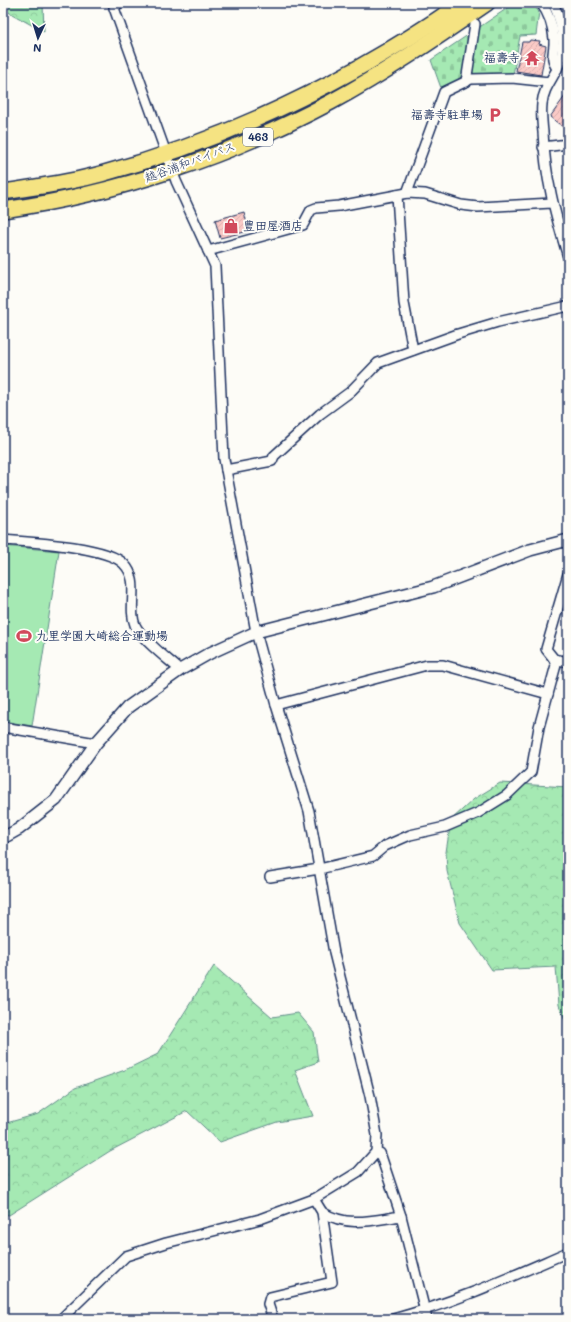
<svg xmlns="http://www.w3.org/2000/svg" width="571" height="1322" font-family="Mali,'Klee One',sans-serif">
	<defs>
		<pattern id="forest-crowns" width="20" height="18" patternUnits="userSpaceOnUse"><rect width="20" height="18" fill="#a5e9b3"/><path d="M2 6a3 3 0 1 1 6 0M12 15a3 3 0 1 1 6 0" fill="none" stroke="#8dc89c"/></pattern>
		<pattern id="cemetery-stones" width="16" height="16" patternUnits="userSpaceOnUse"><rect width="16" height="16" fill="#a5e9b3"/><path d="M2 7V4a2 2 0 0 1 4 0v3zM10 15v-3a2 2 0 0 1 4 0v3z" fill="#8dc89c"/></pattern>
		<pattern id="building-hatch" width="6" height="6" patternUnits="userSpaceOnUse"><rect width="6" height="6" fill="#fbcac6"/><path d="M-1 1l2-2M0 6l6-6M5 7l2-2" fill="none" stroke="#d7aeac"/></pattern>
	</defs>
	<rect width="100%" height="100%" fill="#fdfcf7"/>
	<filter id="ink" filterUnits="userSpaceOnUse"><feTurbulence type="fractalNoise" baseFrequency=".025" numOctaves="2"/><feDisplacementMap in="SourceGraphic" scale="8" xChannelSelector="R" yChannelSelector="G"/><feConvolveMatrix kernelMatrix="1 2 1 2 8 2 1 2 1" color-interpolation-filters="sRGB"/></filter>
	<g filter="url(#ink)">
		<g fill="url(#forest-crowns)" stroke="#608c88">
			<polygon points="3,3 43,3 44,32 3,9"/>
			<polygon points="500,783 568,787 568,1027 559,1005 556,967 492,970 460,923 447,871 446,852 451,820 474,799"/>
			<polygon points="214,966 272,1017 298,1013 314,1032 318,1062 295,1070 313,1116 277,1122 220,1142 187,1111 110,1151 9,1215 3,1214 3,1124 38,1114 75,1088 125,1070 158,1054"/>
		</g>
		<polygon fill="url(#cemetery-stones)" stroke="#608c88" points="515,3 532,3 539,12 536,35 520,36 513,75 471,76 441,88 431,60"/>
		<polygon fill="#a5e9b3" stroke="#608c88" points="3,546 59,551 32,726 3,721"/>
		<g fill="url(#building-hatch)" stroke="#1b2f5e">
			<polygon points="530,40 540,41 539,44 546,46 541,75 516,71 522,42 529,42"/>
			<polygon points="568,92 568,131 550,117"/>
			<polygon points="244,212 249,231 220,238 215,220"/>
		</g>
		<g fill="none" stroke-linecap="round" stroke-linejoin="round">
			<g stroke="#1b2f5e" stroke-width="12">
				<g id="minor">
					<path d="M541 3C549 14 553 26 554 39 555 52 549 57 557 69"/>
					<path d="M553 3C563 24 567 50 556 71 550 82 543 91 542 104 541 113 542 123 543 132 545 177 555 214 568 257"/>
					<polyline points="466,82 475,24"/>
					<polyline points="543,147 568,144"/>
					<polyline points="407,193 444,92 471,79 512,78 549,82"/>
					<polyline points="397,195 404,303 413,350"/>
					<polyline points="208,251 303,225 311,210 316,208 339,206 407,193 425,194 461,205 478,207 552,203"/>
					<polyline points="226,470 272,461 274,456 320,414 350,392 378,363 458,334 498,322 568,306"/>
					<path d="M3 540C28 542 107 546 124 564 141 581 127 606 135 625 142 640 168 659 180 670"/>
					<polyline points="568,574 546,649 554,659 568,662"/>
					<polyline points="276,705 427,665 443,665 548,694"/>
					<polyline points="3,727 96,743"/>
					<polyline points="270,877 319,869 373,856 385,846 410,835 445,827 478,813 507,795 531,772 539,727 556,665 554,659"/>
					<polyline points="376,1152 380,1153 401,1216 427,1319"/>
					<path d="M322 1212C348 1228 373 1220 401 1216"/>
					<polyline points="61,1319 126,1256 166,1243 260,1219 314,1199 358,1172 376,1152 377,1135 370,1096 334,953 309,811 276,705 256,632 224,459 215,266 176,181 114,8 119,3"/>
					<polyline points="273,1319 268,1304 270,1297 332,1282 322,1212 314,1199"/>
					<path d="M393 1319C454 1303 510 1277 568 1252"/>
				</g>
			</g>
			<g stroke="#1b2f5e" stroke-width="14">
				<polyline id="tertiary" points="3,838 19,829 56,800 96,743 128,707 180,670 210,653 256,632 433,587 530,550 568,540"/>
			</g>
			<g stroke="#1b2f5e" stroke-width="18">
				<g id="trunk">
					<path d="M3 192C35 187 69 183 101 174 230 139 352 79 462 3"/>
					<path d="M3 210C117 194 230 156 331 102 385 73 436 38 487 3"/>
				</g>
			</g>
			<use href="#minor" stroke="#fdfcf7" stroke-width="9"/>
			<use href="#tertiary" stroke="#fdfcf7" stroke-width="11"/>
			<use href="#trunk" stroke="#f5e382" stroke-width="15"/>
		</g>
	</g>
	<defs>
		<g id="temple-bare" transform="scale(1.2)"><path d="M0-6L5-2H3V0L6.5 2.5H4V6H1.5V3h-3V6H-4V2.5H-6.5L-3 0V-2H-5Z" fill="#d1495b" stroke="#fdfcf7" stroke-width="2.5" paint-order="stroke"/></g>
		<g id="parking-bare" transform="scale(1.2)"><path d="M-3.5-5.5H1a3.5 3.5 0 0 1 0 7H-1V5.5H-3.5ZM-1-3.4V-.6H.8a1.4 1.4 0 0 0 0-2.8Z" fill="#d1495b" stroke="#fdfcf7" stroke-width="2.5" paint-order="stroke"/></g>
		<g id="shop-bare" transform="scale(1.2)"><path d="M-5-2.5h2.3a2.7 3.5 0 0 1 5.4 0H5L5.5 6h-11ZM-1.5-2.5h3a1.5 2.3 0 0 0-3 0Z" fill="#d1495b" stroke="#fdfcf7" stroke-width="2.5" paint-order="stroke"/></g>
		<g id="stadium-bare" transform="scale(1.2)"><path d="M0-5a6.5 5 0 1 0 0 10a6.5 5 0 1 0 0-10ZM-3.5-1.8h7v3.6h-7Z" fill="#d1495b" stroke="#fdfcf7" stroke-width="2.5" paint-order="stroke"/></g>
	</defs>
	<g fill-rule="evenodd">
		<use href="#temple-bare" x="532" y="58"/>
		<use href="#parking-bare" x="495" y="115"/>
		<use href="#shop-bare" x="231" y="226"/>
		<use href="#stadium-bare" x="24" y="636"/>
	</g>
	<g text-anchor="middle" stroke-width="4" stroke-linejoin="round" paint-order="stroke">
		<rect fill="#fdfcf7" stroke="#5f6c8c" stroke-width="1" x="243" y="128" width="30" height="18" rx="3"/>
		<g font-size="11" font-weight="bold" fill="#1b2f5e">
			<text x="258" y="141">463</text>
		</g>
		<g font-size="12" font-weight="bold" fill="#1b2f5e" stroke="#fdfcf7" text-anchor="end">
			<text x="520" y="62">福壽寺</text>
			<text x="483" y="119">福壽寺駐車場</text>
			<text x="243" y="230" text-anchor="start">豊田屋酒店</text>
			<text x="36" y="640" text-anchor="start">九里学園大崎総合運動場</text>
		</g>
		<g font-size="12" fill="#1b2f5e" stroke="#fdfcf7">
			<text transform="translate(190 162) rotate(-20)" y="4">越谷浦和バイパス</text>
		</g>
	</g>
	<rect width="571" height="1322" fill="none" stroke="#fdfcf7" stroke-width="16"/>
	<rect x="8" y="8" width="555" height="1306" fill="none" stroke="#1b2f5e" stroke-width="1.5" filter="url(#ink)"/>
	<g transform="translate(38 38) rotate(184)" stroke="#fdfcf7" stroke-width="3" paint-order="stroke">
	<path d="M0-3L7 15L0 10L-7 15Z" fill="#1b2f5e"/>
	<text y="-6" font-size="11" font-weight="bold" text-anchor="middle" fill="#1b2f5e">N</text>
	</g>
</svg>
